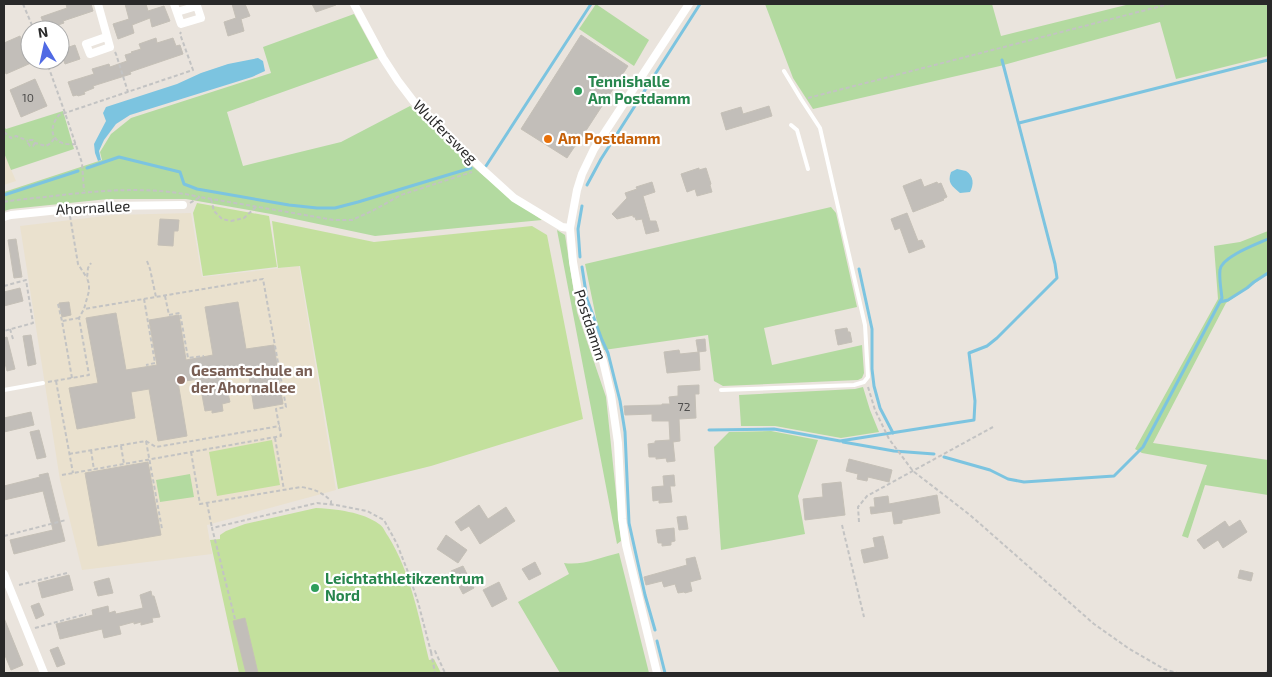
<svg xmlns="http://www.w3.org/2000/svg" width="1272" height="677" font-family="'Exo 2',sans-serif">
	<rect width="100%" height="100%" fill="#eae4dd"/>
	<g fill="#eae1ce">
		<polygon points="4,153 16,181 4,185"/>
		<polygon points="191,213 202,277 299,266 336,490 207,525 212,554 82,570 60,480 20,226 113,215"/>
	</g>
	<g fill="#b3daa0">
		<polygon points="596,4 649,40 634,66 579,29"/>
		<polygon points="765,4 992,4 1001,36 1130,4 1268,4 1268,56 1176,79 1160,22 1000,66 813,109 793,78"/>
		<polygon points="354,14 378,58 227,112 243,166 341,142 410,106 472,166 512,199 542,220 375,236 271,214 186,199 108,199 11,209 4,211 4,192 102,160 100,152 111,134 131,118 271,73 263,47"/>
		<polygon points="63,111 74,149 11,170 4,153 4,127 6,129"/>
		<polygon points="831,207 836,213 857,307 764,328 772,365 862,345 864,373 862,378 858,380 723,386 714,381 708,335 604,350 601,342 585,264"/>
		<polygon points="557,230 565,235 577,312 606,397 621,541 617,544"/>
		<polygon points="1268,231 1268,274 1226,303 1153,443 1268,460 1268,495 1205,485 1188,538 1182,536 1207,465 1142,453 1135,449 1218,299 1214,246 1240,242"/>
		<polygon points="863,387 870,410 879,432 841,438 775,426 741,426 739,395 855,389"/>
		<polygon points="771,431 818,440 798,496 805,534 721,550 714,447 729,432"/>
		<polygon points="190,474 194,497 160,502 156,480"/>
		<path d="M619 553 649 673H560L518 602 569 574 564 563C582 566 602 557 619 553Z"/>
	</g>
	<g fill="#c3e09d">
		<polygon points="197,203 269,216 277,267 203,276 193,213"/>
		<polygon points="272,221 374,242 532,226 547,235 583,419 431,466 338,489 300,266 278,268"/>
		<polygon points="272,440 280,485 217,496 209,452"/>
		<path d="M316 508C336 509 363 512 379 524 383 526 385 532 388 536 411 573 419 618 429 660L434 659 441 673H239L210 540 220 539V535L226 531 245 524Z"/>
	</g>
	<g fill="#7cc4e0">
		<polygon points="258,58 263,61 265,71 252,77 130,115 116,124 104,140 99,151 101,160 98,161 95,153 94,144 106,121 103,113 106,107 177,84 201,73 228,64"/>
		<path d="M957 169C960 170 963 170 966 171 974 176 974 185 970 192L960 193C952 186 947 183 951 172Z"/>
	</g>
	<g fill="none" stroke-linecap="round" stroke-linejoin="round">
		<g stroke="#7cc4e0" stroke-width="3">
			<polyline points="1019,123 1268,60"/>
			<polyline points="486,166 591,4"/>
			<polyline points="87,168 119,157 180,172 184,184 197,189 289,205 317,208 335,208 358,202 471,168"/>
			<polyline points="587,185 601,159 700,4"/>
			<polyline points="4,195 78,171"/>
			<polyline points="580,257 578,229 582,206"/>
			<polyline points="582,267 587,299 602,340 608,353 620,401 625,432 629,523 645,595 655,630"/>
			<polyline points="859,269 872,329 872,369 874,386 880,408 893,433"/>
			<polyline points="1220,302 1228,300 1247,288 1254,282 1268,273"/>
			<polyline points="709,430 774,429 840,441 974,420 975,401 969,353 987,346 997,338 1057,278 1055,264 1002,60"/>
			<polyline points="843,442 894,451 934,454"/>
			<path d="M944 457 990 470 1008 479 1024 482 1114 476 1143 447 1222 298C1221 289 1219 279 1220 270 1221 257 1257 244 1268 239"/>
			<polyline points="657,641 665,673"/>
		</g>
	</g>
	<g fill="#c2beb9" stroke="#c5c0b7">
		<polygon points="66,4 91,4 93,11 63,21 64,23 46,29 41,17 67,8"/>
		<polygon points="125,4 146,4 148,11 164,6 170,21 152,27 150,18 132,25 134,33 118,39 113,24 129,19"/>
		<polygon points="232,4 245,4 250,16 241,19 244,31 228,36 224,22 236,18"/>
		<polygon points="312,4 336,4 336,5 316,12"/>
		<polygon points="581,35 628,66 576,146 575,146 567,158 521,129"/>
		<polygon points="20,36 31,63 6,74 4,69 4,43"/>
		<polygon points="156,38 157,43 173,38 176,46 180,45 183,54 130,72 131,74 93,86 94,88 84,92 85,94 78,96 77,95 73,96 68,82 94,74 92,69 109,64 110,67 127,61 125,55 132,53 131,52 141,49 139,44"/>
		<polygon points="75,45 80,59 65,64 60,50"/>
		<polygon points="35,79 47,106 21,117 10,90"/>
		<polygon points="769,106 772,116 726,130 721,113 741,107 743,114"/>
		<polygon points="699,168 699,170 706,168 711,184 710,185 712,192 697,196 695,189 687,192 681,174"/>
		<polygon points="921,179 924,187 937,182 938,184 941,183 947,197 943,199 944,200 913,212 903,186"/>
		<polygon points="652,182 655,192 643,196 650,221 656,221 659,231 646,234 642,219 636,220 635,217 633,217 633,215 617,219 612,214 627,198 625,193 637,189 636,187"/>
		<polygon points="907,213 918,241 922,240 925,247 909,253 900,228 895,230 891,219"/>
		<polygon points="160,219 179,220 178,231 174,231 173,246 158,245"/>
		<polygon points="16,239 22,277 14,278 8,240"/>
		<polygon points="20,288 23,301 4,306 4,292"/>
		<polygon points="69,302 71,315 62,317 59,303"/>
		<polygon points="238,302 246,349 274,345 283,404 254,409 248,370 224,375 230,402 222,404 223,411 212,413 212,410 205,411 199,379 178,382 187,436 158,441 149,389 131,392 135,418 77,429 69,388 98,383 86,318 116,313 126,370 157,365 149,320 179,315 186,360 213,355 205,307"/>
		<polygon points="847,328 848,332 850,332 852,342 838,345 835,330"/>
		<polygon points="31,335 36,364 28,366 23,336"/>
		<polygon points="7,337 15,369 7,371 4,359 4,338"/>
		<polygon points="705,339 706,351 698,352 696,340"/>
		<polygon points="679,350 680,354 699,352 700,370 667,373 664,352"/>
		<polygon points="699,385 699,394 695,394 696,418 679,419 680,441 673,442 675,461 667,462 666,458 656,459 656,457 649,457 648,444 655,443 655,441 670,440 669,421 652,421 652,414 625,415 624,406 662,405 662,404 670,404 669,397 678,396 678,386"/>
		<polygon points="31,412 34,425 4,432 4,418"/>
		<polygon points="39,430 46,457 37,459 30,432"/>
		<polygon points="849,459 892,470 889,482 868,477 867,481 857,479 858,474 846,471"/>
		<polygon points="148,462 161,535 98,546 85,473"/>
		<polygon points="48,473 65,541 14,554 10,540 53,530 43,491 4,500 4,486 40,477 39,475"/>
		<polygon points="674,475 675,486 670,486 672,502 659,503 659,500 653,501 652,487 664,486 663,476"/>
		<polygon points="841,482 845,515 805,520 803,499 823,497 822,484"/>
		<polygon points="937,495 940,513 902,520 902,523 894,524 892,511 871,514 870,507 875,507 874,498 888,496 889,504"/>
		<polygon points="479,505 488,519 506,507 515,521 480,544 469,526 461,531 455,522"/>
		<polygon points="686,516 688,529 679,530 677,517"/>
		<polygon points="1240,520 1247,532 1223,548 1218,540 1204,549 1197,540 1225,521 1229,527"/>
		<polygon points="674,528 675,541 671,542 671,545 662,546 662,543 658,543 656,530"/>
		<polygon points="446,535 467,550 458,563 437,549"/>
		<polygon points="883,536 888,558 864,563 861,550 875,547 873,538"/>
		<polygon points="695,557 701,579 690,582 692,591 685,593 684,592 678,593 675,584 664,587 662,581 646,585 644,577 687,565 686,559"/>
		<polygon points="535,562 541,574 529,580 522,569"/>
		<polygon points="463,566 474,588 463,594 451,571"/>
		<polygon points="1240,570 1253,573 1251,581 1238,578"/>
		<polygon points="69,575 73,590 42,598 38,583"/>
		<polygon points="109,578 113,593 98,596 94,582"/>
		<polygon points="499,582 507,599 492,607 483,590"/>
		<polygon points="151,591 152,596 154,596 160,617 152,618 153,622 141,625 141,622 134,624 134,622 119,626 121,634 104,638 102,629 60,639 56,624 93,615 92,610 108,606 109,613 115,611 116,614 143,608 140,595"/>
		<polygon points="39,603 44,615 36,619 31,606"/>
		<polygon points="4,618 23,665 11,670 4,653"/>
		<polygon points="245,618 258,673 246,673 233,621"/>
		<polygon points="58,647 65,664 57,667 50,650"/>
	</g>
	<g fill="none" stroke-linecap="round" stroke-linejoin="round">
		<g stroke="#c3c3c3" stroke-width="2" stroke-dasharray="4 2.5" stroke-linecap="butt">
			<polyline points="23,4 34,30"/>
			<polyline points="115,52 116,54 128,92"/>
			<polyline points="46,60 65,113 82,163 84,191"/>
			<polyline points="808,98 1169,4"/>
			<polyline points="4,132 11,138 16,136 28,141"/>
			<polyline points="35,143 33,146 30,146 28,143 30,140 33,140 35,143 46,146 51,143 55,137"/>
			<path d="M76 144C55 147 45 132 59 115L193 70 180 34 181 32"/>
			<polyline points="211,199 214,211 222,219 231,221 244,218 256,207"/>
			<path d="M4 202C20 199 37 198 54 196 103 190 151 186 200 197"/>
			<polyline points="190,203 200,197 334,220 352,220 374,210 401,195 472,172"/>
			<polyline points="70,216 78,264 87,278"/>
			<polyline points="147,261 150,269 156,297"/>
			<polyline points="4,286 26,280 33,323 4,331"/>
			<polyline points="165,296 169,315 180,313 188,358 204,356"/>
			<polyline points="144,299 155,363 146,365"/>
			<polyline points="58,304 62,321"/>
			<polyline points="10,329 13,339"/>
			<polyline points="72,378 62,321 79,318"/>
			<polyline points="56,381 73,473"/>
			<polyline points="48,382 89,375 79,318 84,309 89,291 89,284 87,278 88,268 91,263"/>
			<polyline points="868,387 875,410 889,439 913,471 970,515 1094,624 1128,648 1164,669 1177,673"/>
			<polyline points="275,438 284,490"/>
			<polyline points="146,441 162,529"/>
			<polyline points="121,446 124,464"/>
			<polyline points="91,450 94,470"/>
			<path d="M191 452 200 504 301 487C314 489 322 492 331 501V504"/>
			<polyline points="69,454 146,441 156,447 280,426"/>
			<polyline points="62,475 281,436 276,409 286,407 263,279 84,309"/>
			<polyline points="207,503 212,528"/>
			<polyline points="859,522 858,507 867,496 993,427"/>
			<polyline points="842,525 864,617"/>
			<polyline points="4,536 66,520"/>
			<polyline points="19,585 67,573"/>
			<polyline points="235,619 212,528 317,503 336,505 367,511 384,520 397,544 408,572 418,602 431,652 435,651 445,673"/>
			<polyline points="35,628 86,614"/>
			<polyline points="431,652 435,673"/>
			<polyline points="1266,673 1268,670"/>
		</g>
		<g stroke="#fff" stroke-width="4">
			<polyline points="791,125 797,130 808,169"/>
			<polyline points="4,390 43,383"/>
			<polyline points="721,390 854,385 864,382 868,377 865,325 820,128 801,99 784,71"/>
		</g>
		<g stroke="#fff" stroke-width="8">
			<polyline points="98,4 110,47 90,54 86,44 106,37"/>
			<polyline points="174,4 181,24 201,18 197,6 177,12"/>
			<polyline points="354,4 383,58 398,81 414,102 482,169 514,198 562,227 570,228"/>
			<polyline points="4,217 11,215 69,209 109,206 183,205"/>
			<polyline points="4,574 44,673"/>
			<polyline points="657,673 626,545 622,519 618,443 611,395 603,361 583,309 578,291 573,262 570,228 577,190 582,174 594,149 689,4"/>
		</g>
	</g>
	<g fill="#2e9e5b" stroke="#fff" stroke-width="2">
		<circle cx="578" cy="91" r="5"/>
		<circle cx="315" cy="588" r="5"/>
	</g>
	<circle fill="#e8710a" stroke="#fff" stroke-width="2" cx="548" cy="139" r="5"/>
	<circle fill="#8d6e63" stroke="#fff" stroke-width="2" cx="181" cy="380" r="5"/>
	<g text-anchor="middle" stroke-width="4.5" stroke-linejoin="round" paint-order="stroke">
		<g font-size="12" fill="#4f4e4d">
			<text x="28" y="102">10</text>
			<text x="684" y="411">72</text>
		</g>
		<g font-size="15" font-weight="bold" fill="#27864d" stroke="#fff" text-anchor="start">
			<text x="588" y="87">Tennishalle<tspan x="588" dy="17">Am Postdamm</tspan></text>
			<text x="325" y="584">Leichtathletikzentrum<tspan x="325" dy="17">Nord</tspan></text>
		</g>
		<g font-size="15" fill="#292929" stroke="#fff">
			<text transform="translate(445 132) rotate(45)" y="5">Wulfersweg</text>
			<text transform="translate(93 208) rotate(-3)" y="5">Ahornallee</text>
			<text transform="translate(590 325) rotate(72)" y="5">Postdamm</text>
		</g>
		<g font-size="15" font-weight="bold" fill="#c56008" stroke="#fff" text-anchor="start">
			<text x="558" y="144">Am Postdamm</text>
		</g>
		<g font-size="15" font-weight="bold" fill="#785e54" stroke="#fff" text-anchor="start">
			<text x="191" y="376">Gesamtschule an<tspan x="191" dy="17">der Ahornallee</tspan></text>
		</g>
	</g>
	<rect width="1272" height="677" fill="none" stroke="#292929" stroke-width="10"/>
	<g transform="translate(45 45) rotate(351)"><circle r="24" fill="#ffffff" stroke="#a9a9a9"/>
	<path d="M0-4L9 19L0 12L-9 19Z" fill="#506ae4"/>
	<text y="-8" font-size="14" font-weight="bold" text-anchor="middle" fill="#292929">N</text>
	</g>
</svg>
